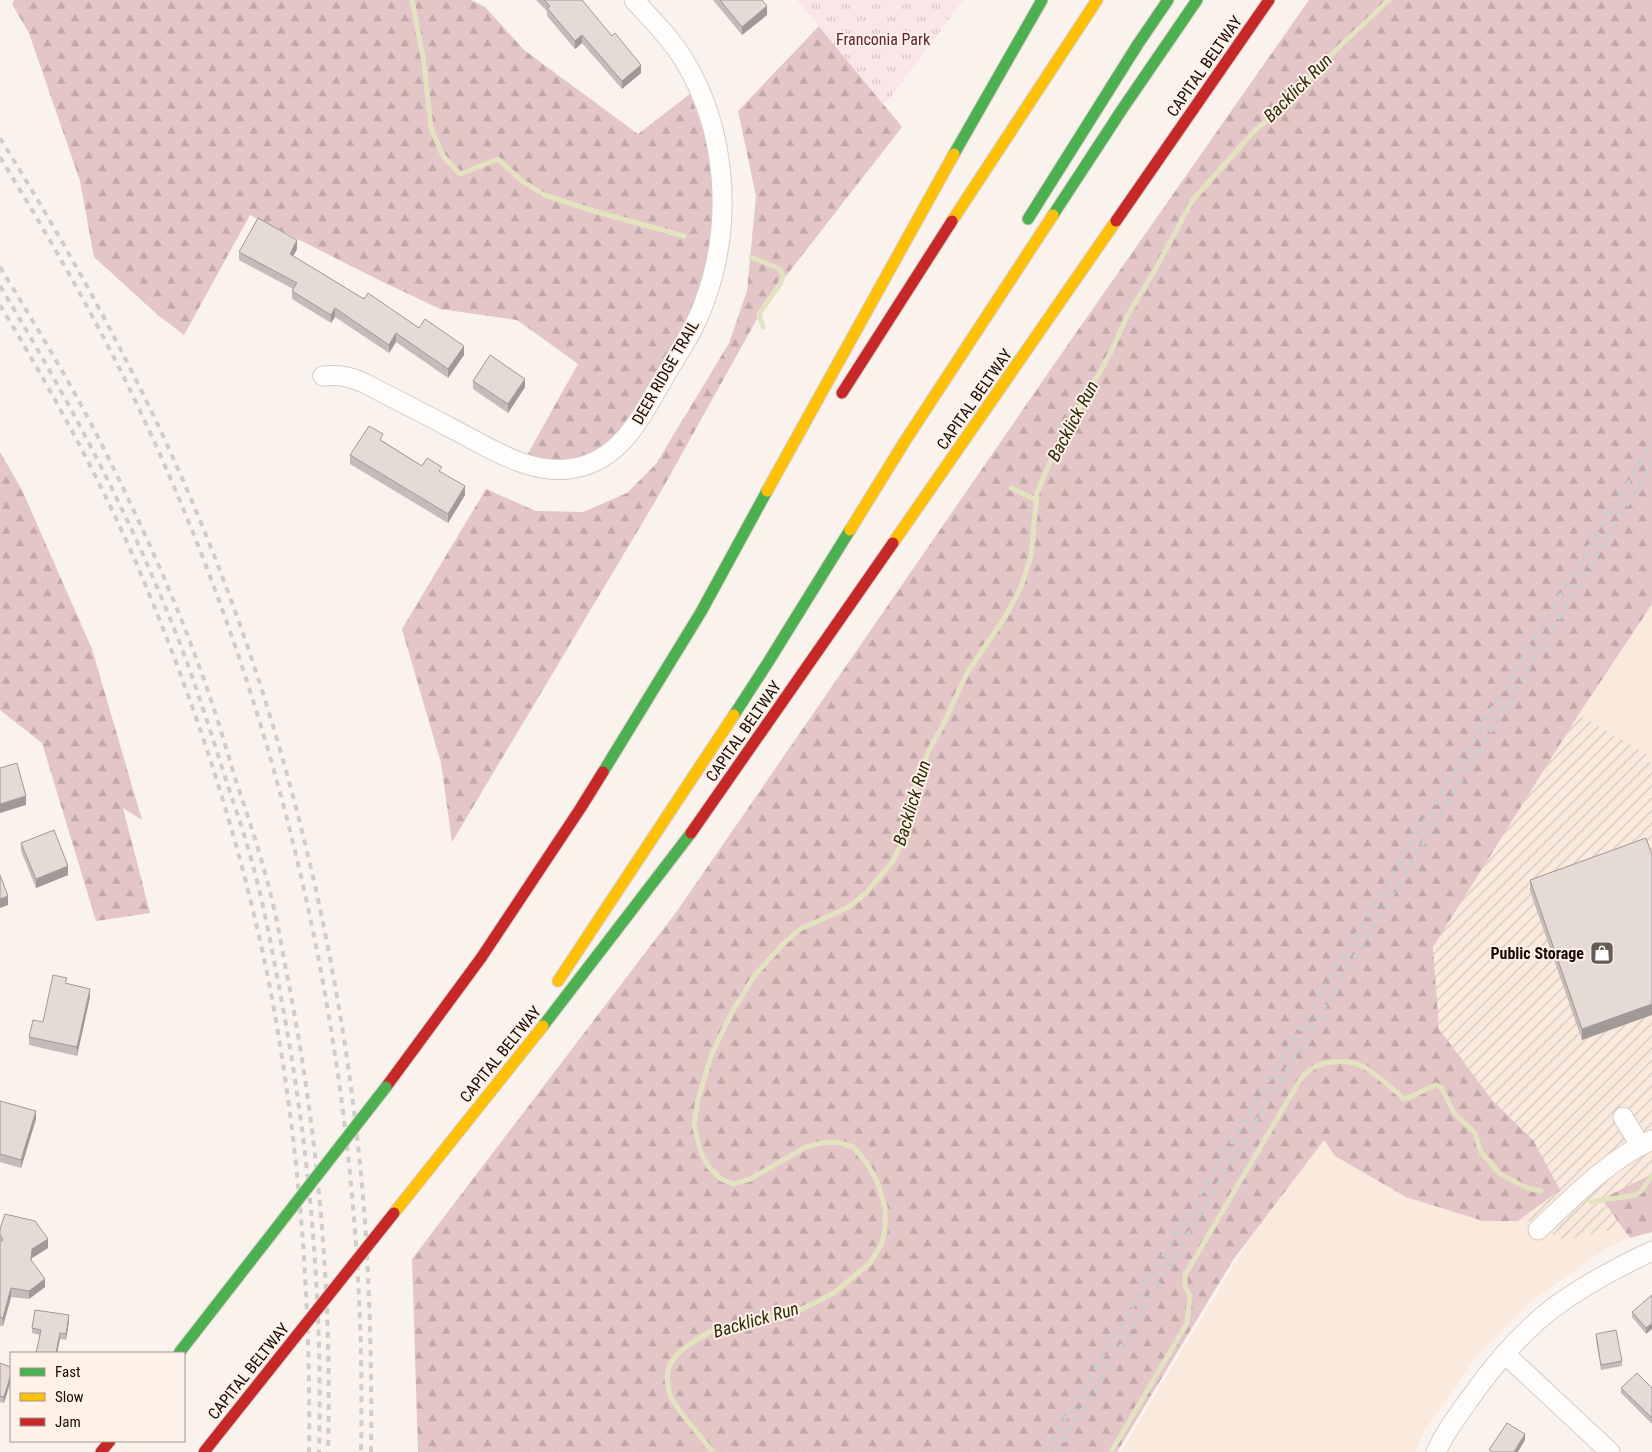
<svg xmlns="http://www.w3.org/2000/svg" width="1652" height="1452" font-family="'Roboto Condensed',sans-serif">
	<defs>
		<pattern id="industrial-furrows" width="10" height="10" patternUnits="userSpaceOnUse" patternTransform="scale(1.25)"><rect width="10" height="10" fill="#faeade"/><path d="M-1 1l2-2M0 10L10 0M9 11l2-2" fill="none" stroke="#d6c8bd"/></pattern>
		<pattern id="forest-firs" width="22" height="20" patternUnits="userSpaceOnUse" patternTransform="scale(1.25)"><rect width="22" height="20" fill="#e4c5c8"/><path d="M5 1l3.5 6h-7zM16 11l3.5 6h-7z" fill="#c3a8aa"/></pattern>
		<pattern id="park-tufts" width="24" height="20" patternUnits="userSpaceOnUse" patternTransform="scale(1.25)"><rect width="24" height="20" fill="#fae6e6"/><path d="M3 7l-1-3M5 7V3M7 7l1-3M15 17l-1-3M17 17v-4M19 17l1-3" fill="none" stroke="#d6c4c4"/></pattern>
	</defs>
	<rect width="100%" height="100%" fill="#f9f2ed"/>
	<g fill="#faeade">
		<polygon points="1652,573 1652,766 1647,754 1569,709"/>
		<polygon points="1328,1109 1563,1239 1652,1221 1652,1227 1607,1248 1535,1298 1474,1359 1425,1430 1415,1452 1121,1452"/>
	</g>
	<polygon fill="url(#industrial-furrows)" points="1569,709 1647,754 1652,766 1652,1221 1563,1240 1328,1109"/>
	<g fill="url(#forest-firs)">
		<polygon points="14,0 471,0 485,7 524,50 638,134 690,94 712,155 714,271 611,458 521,466 578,364 517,320 440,309 379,280 250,215 184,335 159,316 94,257 80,181 29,33 12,4"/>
		<polygon points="1309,0 1652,0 1652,604 1577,717 1433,947 1439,1029 1492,1100 1533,1140 1560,1190 1518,1221 1483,1221 1406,1197 1335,1156 1324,1140 1233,1260 1117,1452 418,1452 412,1259 677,911 1064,350"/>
		<polygon points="819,26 902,127 768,299 659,495 452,842 441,763 402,629 486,489 536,511 583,512 627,493 656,464 729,343 747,291 756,196 738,111"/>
		<polygon points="0,452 22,490 92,649 142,820 123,808 150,913 96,921 42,743 0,710"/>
		<polygon points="1652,1174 1652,1232 1630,1238 1602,1199"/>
	</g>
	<polygon fill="url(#park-tufts)" points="797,0 963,0 890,98 883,104"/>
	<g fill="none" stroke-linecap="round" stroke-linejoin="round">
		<g stroke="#e3e3c2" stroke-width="5">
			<polyline points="412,0 424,62 431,128 443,156 460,174 498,159 522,181 544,195 597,212 684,236"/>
			<polyline points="751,257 780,269 783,276 780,284 759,314 763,327"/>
			<polyline points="1011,488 1036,500"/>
			<polyline points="1591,1202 1636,1195 1642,1190 1652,1176"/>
			<polyline points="713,1452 681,1413 670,1396 667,1379 669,1366 678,1353 691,1343 710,1332 797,1311 817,1302 835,1292 870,1263 881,1245 885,1231 885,1207 877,1181 866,1162 853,1147 837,1142 822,1143 806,1147 750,1179 733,1184 721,1179 708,1166 700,1150 694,1124 698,1100 711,1056 732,1012 755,975 783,944 800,929 849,907 866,893 893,861 904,838 911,803 928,752 942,727 967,673 1005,617 1021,587 1031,556 1037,493 1053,455 1110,354 1127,316 1155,270 1192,201 1256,129 1282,109 1335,51 1389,0"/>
			<path d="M1111 1452 1187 1323 1190 1296 1185 1286V1275L1291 1095C1295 1089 1299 1081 1304 1075 1316 1061 1345 1058 1362 1066 1375 1072 1387 1085 1399 1094L1403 1099 1410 1097 1436 1085 1441 1087 1454 1113 1475 1133 1481 1152 1500 1174 1527 1188 1541 1191"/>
		</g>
		<g stroke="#d5ccc6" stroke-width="21">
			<g id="street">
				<path d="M323 376C339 374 351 377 366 384 393 398 421 412 449 427 485 445 526 474 568 469 616 464 638 423 659 386 675 358 695 330 705 300 733 223 727 131 684 60 670 37 651 19 634 0"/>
				<polyline points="1623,1117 1640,1145"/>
				<path d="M1538 1230C1573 1197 1608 1160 1652 1140"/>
				<polyline points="1505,1354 1610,1452"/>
				<path d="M1436 1452C1445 1432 1458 1415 1471 1397 1494 1364 1521 1333 1553 1308 1584 1285 1618 1267 1652 1251"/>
			</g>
		</g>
		<g stroke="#d5ccc6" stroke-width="13">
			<g id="fast">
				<polyline points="954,154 1042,0"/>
				<polyline points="1053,215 1123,108 1197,0"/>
				<polyline points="1028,219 1138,44 1168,0"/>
				<polyline points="734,715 767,664 850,530"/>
				<polyline points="603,772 701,612 767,491"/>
				<polyline points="543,1026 691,833"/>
			</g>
		</g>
		<g stroke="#d5ccc6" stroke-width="13">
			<g id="slow">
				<polyline points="952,221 1097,0"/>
				<polyline points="767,491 954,154"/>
				<polyline points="850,530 905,441 1053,215"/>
				<polyline points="893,543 1116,221"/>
				<polyline points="558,981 734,715"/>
				<polyline points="394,1213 543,1026"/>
			</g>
		</g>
		<g stroke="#d5ccc6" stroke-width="13">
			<g id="jam">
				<polyline points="1116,221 1269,0"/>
				<polyline points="842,393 952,221"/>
				<polyline points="691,833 893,543"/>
				<polyline points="386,1087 481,958 580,809 603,772"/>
				<polyline points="101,1452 110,1441"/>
			</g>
		</g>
		<use href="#street" stroke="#fefdfc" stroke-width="19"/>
		<use href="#fast" stroke="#4caf50" stroke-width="11"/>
		<use href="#slow" stroke="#ffc107" stroke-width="11"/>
		<use href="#jam" stroke="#c62828" stroke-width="11"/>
		<g stroke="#cfcdcc" stroke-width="4" stroke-dasharray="6 6" stroke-linecap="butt">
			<path d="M0 138C53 223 102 310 146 400 270 655 344 939 365 1222 370 1299 372 1375 371 1452"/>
			<path d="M0 157C54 245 105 334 148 428 295 748 368 1099 361 1452"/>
			<path d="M0 267C36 326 72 385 103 447 140 521 175 598 203 677 215 710 225 744 235 778 249 820 263 861 273 904 280 933 284 962 290 990 319 1143 332 1297 328 1452"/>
			<path d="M0 286C66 395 126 507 173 626 194 678 210 730 227 783 234 805 242 826 248 848 262 895 271 944 280 992 309 1144 323 1297 319 1452"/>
			<path d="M0 305C54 395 105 487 145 584 199 714 243 850 270 988 299 1141 311 1297 309 1452"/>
			<polyline points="1045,1452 1652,443"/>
			<polyline points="1057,1452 1652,463"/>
		</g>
		<g stroke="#d5ccc6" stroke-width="13" stroke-linecap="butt">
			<polyline id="fast-bridge" points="179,1353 386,1087"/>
		</g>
		<g stroke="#d5ccc6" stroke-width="13" stroke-linecap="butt">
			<polyline id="jam-bridge" points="204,1452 394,1213"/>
		</g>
		<use href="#fast-bridge" stroke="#4caf50" stroke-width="11"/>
		<use href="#jam-bridge" stroke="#c62828" stroke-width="11"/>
	</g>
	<g fill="#c5bbb8">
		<polygon points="536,0 582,0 641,73 622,89 582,43 575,49 547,16 547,11"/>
		<polygon points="713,0 762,0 767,15 742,35"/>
		<polygon points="297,249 293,256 364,299 419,328 464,355 448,378 396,342 389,353 335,317 331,323 292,299 292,291 293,289 239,260 239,252"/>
		<polygon points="473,381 525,387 508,413 473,389"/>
		<polygon points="383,441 422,466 442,473 465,495 448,523 350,464 350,455"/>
		<polygon points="1646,838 1582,1040 1530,891 1530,880"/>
		<polygon points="21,843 68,875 36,888 21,851"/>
		<polygon points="90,997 77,1056 29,1045 29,1037 43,1022"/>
		<polygon points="0,1101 36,1119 21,1168 0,1162"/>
		<polygon points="0,1229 48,1248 32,1258 32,1261 45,1287 29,1299 11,1297 3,1326 0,1326"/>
		<polygon points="1652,1295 1646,1334 1632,1317 1632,1312"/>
		<polygon points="69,1321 66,1340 60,1339 57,1353 36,1353 40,1335 32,1333 32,1328"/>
		<polygon points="1596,1334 1622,1361 1622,1366 1601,1370 1596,1340"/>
		<polygon points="0,1363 11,1367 11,1380 4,1403 0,1402"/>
		<polygon points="1621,1388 1652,1388 1652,1424 1621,1393"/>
	</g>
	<g fill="#a09996">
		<polygon points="767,6 767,15 742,35 742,27"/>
		<polygon points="582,35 582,43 575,49 575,41"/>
		<polygon points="641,65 641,73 622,89 622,81"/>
		<polygon points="297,240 297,249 290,262 290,254"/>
		<polygon points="335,308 335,317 331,323 331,315"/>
		<polygon points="396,333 396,342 389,353 389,345"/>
		<polygon points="464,346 464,355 448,378 448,369"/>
		<polygon points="525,379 525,387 508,413 508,404"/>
		<polygon points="465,486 465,495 448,523 448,514"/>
		<polygon points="26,796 26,805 0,813 0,804"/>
		<polygon points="68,866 68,875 36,888 36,879"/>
		<polygon points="8,896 8,905 0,908 0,899"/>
		<polygon points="90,989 90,997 77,1056 77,1047"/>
		<polygon points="1652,1004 1652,1015 1582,1040 1582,1029"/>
		<polygon points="36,1111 36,1119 21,1168 21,1160"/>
		<polygon points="48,1239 48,1248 32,1258 31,1268 32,1249"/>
		<polygon points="45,1279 45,1287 29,1299 29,1291"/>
		<polygon points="11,1288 11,1297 3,1326 3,1318"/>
		<polygon points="69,1315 69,1321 66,1340 66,1334"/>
		<polygon points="1652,1323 1652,1329 1646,1334 1646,1328"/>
		<polygon points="60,1333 60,1339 57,1353 56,1353"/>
		<polygon points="11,1374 11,1380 4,1403 4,1397"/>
		<polygon points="1525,1434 1525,1440 1518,1452 1514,1452"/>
	</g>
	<g fill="#e5dad6" stroke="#a09996">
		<polygon points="544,0 582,0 612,36 615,33 641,65 622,81 582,35 575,41 547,8 550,6"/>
		<polygon points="720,0 762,0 767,6 742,27"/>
		<polygon points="258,218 297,240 290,254 364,299 368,293 419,328 425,319 464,346 448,369 396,333 389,345 335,308 331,315 292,291 297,283 239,252"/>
		<polygon points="490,355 525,379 508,404 473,381"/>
		<polygon points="369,426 383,434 380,440 422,466 427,458 442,467 439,471 465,486 448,514 350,455"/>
		<polygon points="17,763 26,796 0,804 0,768"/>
		<polygon points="54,830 68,866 36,879 21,843"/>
		<polygon points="1646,838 1652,855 1652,1004 1582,1029 1530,880"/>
		<polygon points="0,875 8,896 0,899"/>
		<polygon points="53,975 67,978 65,983 90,989 77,1047 29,1037 33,1020 43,1022"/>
		<polygon points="0,1101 36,1111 21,1160 0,1154"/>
		<polygon points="5,1214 35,1221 48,1239 32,1249 31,1260 45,1279 29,1291 11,1288 3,1318 0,1317 0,1242 3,1240 0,1235 0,1229"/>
		<polygon points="1652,1295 1652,1323 1646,1328 1632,1312"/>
		<polygon points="35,1310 69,1315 66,1334 60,1333 56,1353 36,1353 41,1330 32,1328"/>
		<polygon points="1616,1330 1622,1361 1601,1365 1596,1334"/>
		<polygon points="0,1363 11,1367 11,1374 4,1397 0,1396"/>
		<polygon points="1637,1373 1652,1388 1652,1418 1621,1388"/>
		<polygon points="1507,1423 1525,1434 1514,1452 1492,1452 1489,1450"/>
	</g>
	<defs>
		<g id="shop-square" transform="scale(1.25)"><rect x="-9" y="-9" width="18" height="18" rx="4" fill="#655c56" stroke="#fef1e8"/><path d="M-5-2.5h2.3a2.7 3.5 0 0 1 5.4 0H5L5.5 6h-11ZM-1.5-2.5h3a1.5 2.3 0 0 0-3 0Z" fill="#fff"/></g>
	</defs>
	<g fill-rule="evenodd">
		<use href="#shop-square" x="1602" y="953"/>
	</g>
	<g text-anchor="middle" stroke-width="4" stroke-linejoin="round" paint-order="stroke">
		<g font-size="16" fill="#602233" stroke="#fef1e8">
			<text x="883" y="45">Franconia Park</text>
		</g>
		<g font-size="16" fill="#160c05" stroke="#fef1e8">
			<text transform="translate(1204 66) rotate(-55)" y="6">CAPITAL BELTWAY</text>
			<text transform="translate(665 372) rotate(-60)" y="6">DEER RIDGE TRAIL</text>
			<text transform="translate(974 399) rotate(-55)" y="6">CAPITAL BELTWAY</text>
			<text transform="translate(743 731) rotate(-55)" y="6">CAPITAL BELTWAY</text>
			<text transform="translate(500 1054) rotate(-51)" y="6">CAPITAL BELTWAY</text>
			<text transform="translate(248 1371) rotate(-51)" y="6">CAPITAL BELTWAY</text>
		</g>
		<g font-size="16" font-weight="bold" fill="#160c05" stroke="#fef1e8" text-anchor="end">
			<text x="1584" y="959">Public Storage</text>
		</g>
		<g font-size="18" font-style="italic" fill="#2d2d08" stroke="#fef1e8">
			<text transform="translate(1298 88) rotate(-45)" y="6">Backlick Run</text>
			<text transform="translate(1073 421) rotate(-62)" y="6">Backlick Run</text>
			<text transform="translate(912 803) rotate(-73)" y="6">Backlick Run</text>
			<text transform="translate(756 1320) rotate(-16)" y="6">Backlick Run</text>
		</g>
	</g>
	<rect x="10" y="1352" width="175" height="90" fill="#fef1e8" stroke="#a1958d"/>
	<rect x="20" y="1368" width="25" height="8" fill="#4caf50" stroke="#a1958d"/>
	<text x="55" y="1377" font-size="15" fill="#160c05">Fast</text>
	<rect x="20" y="1393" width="25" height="8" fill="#ffc107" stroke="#a1958d"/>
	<text x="55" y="1402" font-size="15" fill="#160c05">Slow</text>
	<rect x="20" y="1418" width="25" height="8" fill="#c62828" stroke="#a1958d"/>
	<text x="55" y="1427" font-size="15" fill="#160c05">Jam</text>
</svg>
